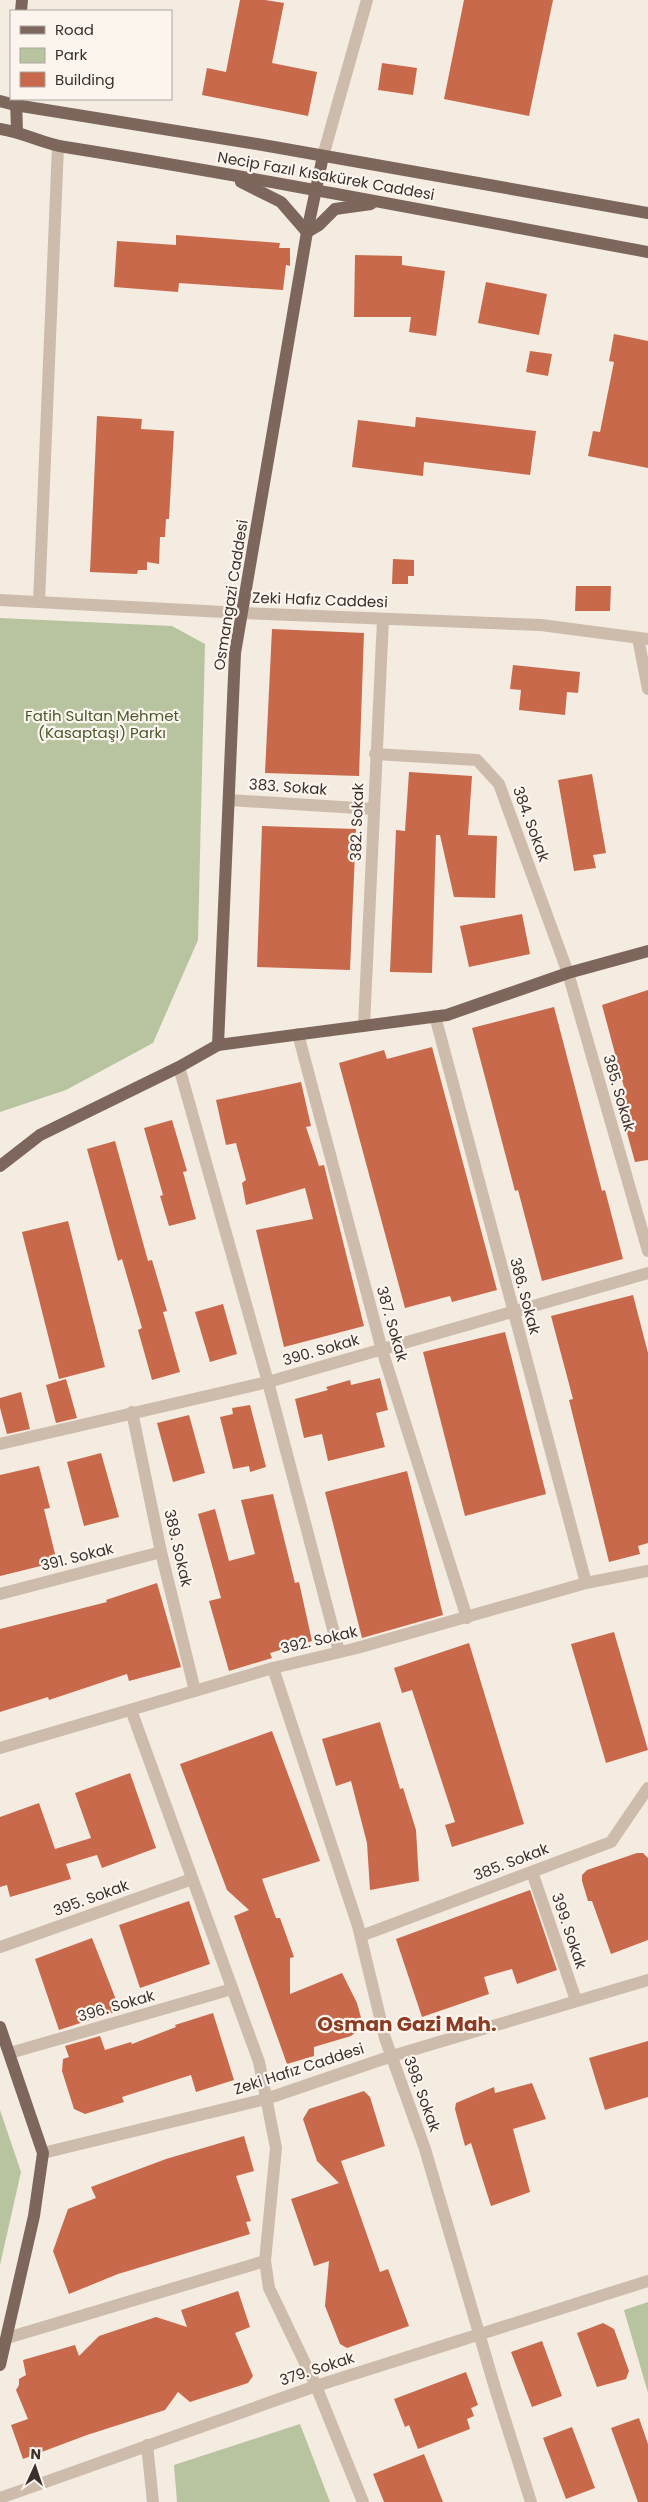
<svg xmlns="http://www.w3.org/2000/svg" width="648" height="2502" font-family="Poppins,sans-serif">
	<rect width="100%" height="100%" fill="#f4ebe1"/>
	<g fill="#b8c4a0">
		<polygon points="0,618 172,626 205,644 198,940 153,1043 66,1090 0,1112"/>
		<polygon points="0,2110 21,2172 0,2265"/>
		<polygon points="648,2302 648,2393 624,2310"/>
		<polygon points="300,2424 330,2502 177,2502 174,2465"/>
	</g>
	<g fill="#c8694b">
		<polygon points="240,0 265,0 284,3 272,63 317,72 308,116 202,95 207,68 226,72"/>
		<polygon points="464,0 553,0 529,116 444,99"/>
		<polygon points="382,63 417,68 413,95 378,90"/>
		<polygon points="176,235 280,243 279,248 290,248 290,266 286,265 283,290 179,283 178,292 114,287 117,241 176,245"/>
		<polygon points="355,255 402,256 402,265 445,271 436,336 409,332 411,317 354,317"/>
		<polygon points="486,282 547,294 539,335 478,323"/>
		<polygon points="614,334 648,341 648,468 588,456 593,431 600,432 614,362 609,361"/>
		<polygon points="530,351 552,354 548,376 526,372"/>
		<polygon points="97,416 142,419 141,429 174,431 169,519 166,519 165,537 160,537 159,564 147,562 147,570 138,570 137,574 90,572"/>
		<polygon points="416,417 536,431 530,475 424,462 423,476 352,467 358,420 415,427"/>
		<polygon points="393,559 414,560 414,576 408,576 408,584 392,584"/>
		<polygon points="576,586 611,586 610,611 575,611"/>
		<polygon points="272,629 364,633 359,776 265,773"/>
		<polygon points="513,665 580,672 578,693 567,692 565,715 519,710 521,690 510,689"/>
		<polygon points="409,772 472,776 468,835 497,836 495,898 454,897 440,835 436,835 432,973 390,972 396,830 405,831"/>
		<polygon points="592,774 606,853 593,855 596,868 574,871 558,780"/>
		<polygon points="262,826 356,829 350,970 257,967"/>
		<polygon points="522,914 530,954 469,967 460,926"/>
		<polygon points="648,990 648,1160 635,1162 616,1093 625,1091 602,1005"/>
		<polygon points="554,1007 602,1191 605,1190 623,1259 542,1281 518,1190 515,1191 472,1028"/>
		<polygon points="432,1047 497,1290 452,1302 450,1296 405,1308 339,1063 384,1050 387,1059"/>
		<polygon points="301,1082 311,1126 306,1127 319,1166 324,1165 364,1326 284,1347 256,1230 313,1219 305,1188 246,1205 242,1183 246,1180 236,1143 226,1145 216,1100"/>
		<polygon points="172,1120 187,1171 183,1172 196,1219 169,1226 160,1196 163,1195 144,1128"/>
		<polygon points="115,1141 148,1261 152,1260 167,1311 163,1312 180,1372 152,1380 138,1330 142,1328 122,1259 118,1261 87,1149"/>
		<polygon points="68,1221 105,1367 59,1379 22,1232"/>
		<polygon points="633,1295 648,1353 648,1543 638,1546 640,1554 609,1562 569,1400 573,1399 551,1316"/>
		<polygon points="223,1304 237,1354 210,1362 195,1312"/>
		<polygon points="505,1332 546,1494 465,1516 423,1352"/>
		<polygon points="380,1378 388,1410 376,1413 385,1447 328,1461 322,1434 304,1438 295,1399 328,1390 326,1387 350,1380 351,1385"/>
		<polygon points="66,1379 77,1418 56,1423 46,1385"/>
		<polygon points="21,1392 30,1429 7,1434 0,1408 0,1398"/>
		<polygon points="250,1405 266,1467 250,1472 249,1466 233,1469 220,1417 233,1414 232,1408"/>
		<polygon points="189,1415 205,1473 173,1482 157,1423"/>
		<polygon points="101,1453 119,1517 84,1526 67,1462"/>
		<polygon points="39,1466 50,1508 44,1509 57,1562 0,1576 0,1475"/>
		<polygon points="407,1471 443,1615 362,1638 325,1492"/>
		<polygon points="273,1494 295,1583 299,1582 312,1641 270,1653 272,1658 229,1671 209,1601 221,1598 198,1514 215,1509 229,1561 255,1554 241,1500"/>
		<polygon points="157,1583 181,1667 129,1681 127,1674 49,1700 48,1697 0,1712 0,1629 107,1602 106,1600"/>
		<polygon points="614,1632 648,1750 606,1763 571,1644"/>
		<polygon points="469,1643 524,1824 452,1847 445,1825 455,1822 412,1690 402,1693 394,1668"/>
		<polygon points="380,1722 400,1789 403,1788 416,1830 419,1881 370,1890 367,1843 351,1781 336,1786 322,1739"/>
		<polygon points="272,1731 320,1861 262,1879 276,1918 280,1918 294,1957 290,1958 290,1994 342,1973 357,2003 363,2025 359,2030 351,2036 314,2047 314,2056 287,2064 234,1916 249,1910 227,1890 180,1764"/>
		<polygon points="130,1773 156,1848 102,1868 97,1855 66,1864 71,1879 10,1897 7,1885 0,1887 0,1817 39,1803 55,1849 91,1838 75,1793"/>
		<polygon points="637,1853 643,1853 648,1858 648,1940 611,1954 592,1901 588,1901 582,1881 582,1875 587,1870"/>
		<polygon points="530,1890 557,1970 517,1984 512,1969 484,1977 489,1994 422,2017 396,1939"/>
		<polygon points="189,1901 210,1964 140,1988 119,1925"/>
		<polygon points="92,1938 120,2010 59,2030 35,1959"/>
		<polygon points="213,2013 234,2080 196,2092 191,2075 122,2097 124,2102 85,2114 74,2109 62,2071 63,2059 69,2057 65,2046 100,2036 105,2050 131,2042 132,2044 176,2027 175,2025"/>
		<polygon points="648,2041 648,2097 605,2110 589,2058"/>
		<polygon points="532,2083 546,2119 513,2129 530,2192 491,2206 471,2143 465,2146 455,2109 456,2103 494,2087 495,2093"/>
		<polygon points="364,2091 370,2097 385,2146 341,2161 380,2272 388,2269 409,2326 347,2348 340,2344 325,2306 329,2261 314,2266 291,2199 339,2183 317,2161 303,2119 309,2109"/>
		<polygon points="244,2136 254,2171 236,2176 251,2221 246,2222 250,2234 118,2274 69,2294 53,2251 68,2209 96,2198 91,2187 166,2159"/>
		<polygon points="238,2291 250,2327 235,2333 253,2376 248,2383 190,2402 178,2392 165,2410 87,2435 23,2459 11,2425 28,2419 16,2390 19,2385 19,2379 26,2375 23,2360 75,2345 79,2356 99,2336 156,2317 187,2327 181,2310"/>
		<polygon points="603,2323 614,2329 629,2371 626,2379 597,2387 577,2333"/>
		<polygon points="542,2341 562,2396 532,2407 511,2352"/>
		<polygon points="466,2372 478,2405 471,2408 474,2416 467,2419 470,2429 418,2449 409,2425 405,2427 394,2399"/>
		<polygon points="639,2418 648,2444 648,2502 638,2502 611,2428"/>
		<polygon points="572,2427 595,2488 566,2499 543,2438"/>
		<polygon points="424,2454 443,2502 384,2502 373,2474"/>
	</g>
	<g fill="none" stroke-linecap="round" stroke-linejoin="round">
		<g stroke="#cdbbac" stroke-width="12">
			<polyline points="323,156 367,0"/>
			<polyline points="0,600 242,613 541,625 648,639"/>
			<polyline points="39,602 58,146"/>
			<polyline points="638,638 648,689"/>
			<polyline points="375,754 477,760 499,784 568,973 648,1251"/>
			<polyline points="229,800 373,809"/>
			<polyline points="435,1016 586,1583"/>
			<polyline points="364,1026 383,619"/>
			<polyline points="298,1034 382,1350 467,1618"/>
			<polyline points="179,1067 268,1382 339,1652"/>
			<polyline points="132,1412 161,1552 195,1691"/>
			<polyline points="0,1444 268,1382 648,1273"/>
			<polyline points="0,1594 161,1552"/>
			<polyline points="273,1668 358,1926 385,2038 425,2149 495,2388 531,2502"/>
			<polyline points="131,1710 259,2062 276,2148 265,2261 269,2288 316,2386 363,2502"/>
			<polyline points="0,1748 273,1668 357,1648 586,1583 648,1571"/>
			<polyline points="532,1872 576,2000"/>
			<polyline points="361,1936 611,1842 648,1788"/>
			<polyline points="0,1947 192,1879"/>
			<polyline points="10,2053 232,1989"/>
			<polyline points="43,2153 266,2099 392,2056 648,1980"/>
			<polyline points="7,2338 265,2261"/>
			<polyline points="147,2445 153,2502"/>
			<polyline points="0,2498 316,2386 648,2281"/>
		</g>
		<g stroke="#7d675c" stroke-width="12">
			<polyline points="21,11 22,0"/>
			<polyline points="16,99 17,132"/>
			<polyline points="0,101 15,105 257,144 648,213"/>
			<path d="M0 129C23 132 43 144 65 147 260 178 454 216 648 252"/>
			<polyline points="241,182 281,202 307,232 319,225 335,209 371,204"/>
			<polyline points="218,1045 235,653 307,232 323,156"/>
			<polyline points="0,1166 40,1135 179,1067 218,1045 447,1015 568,973 648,951"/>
			<polyline points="0,2027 43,2153 34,2216 0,2365"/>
		</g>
	</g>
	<g text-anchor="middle" stroke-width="4.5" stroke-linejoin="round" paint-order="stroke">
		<g font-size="15" fill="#3b302b" stroke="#fbf5ee">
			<text transform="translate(326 176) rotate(10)" y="5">Necip Fazıl Kısakürek Caddesi</text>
			<text transform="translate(231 595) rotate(-81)" y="5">Osmangazi Caddesi</text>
			<text transform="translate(320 600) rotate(2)" y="5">Zeki Hafız Caddesi</text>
			<text transform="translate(288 787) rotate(4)" y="5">383. Sokak</text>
			<text transform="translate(357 822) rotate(-88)" y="5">382. Sokak</text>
			<text transform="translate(531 824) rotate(70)" y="5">384. Sokak</text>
			<text transform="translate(619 1093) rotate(74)" y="5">385. Sokak</text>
			<text transform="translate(525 1296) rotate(75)" y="5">386. Sokak</text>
			<text transform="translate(392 1324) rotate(74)" y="5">387. Sokak</text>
			<text transform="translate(321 1350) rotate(-16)" y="5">390. Sokak</text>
			<text transform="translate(178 1548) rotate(77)" y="5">389. Sokak</text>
			<text transform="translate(77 1557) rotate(-14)" y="5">391. Sokak</text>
			<text transform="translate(319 1640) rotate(-13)" y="5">392. Sokak</text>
			<text transform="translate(511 1862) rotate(-21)" y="5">385. Sokak</text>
			<text transform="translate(91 1898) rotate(-20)" y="5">395. Sokak</text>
			<text transform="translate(569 1931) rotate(71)" y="5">399. Sokak</text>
			<text transform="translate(116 2006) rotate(-16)" y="5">396. Sokak</text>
			<text transform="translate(299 2069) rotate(-18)" y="5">Zeki Hafız Caddesi</text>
			<text transform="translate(422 2094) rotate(70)" y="5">398. Sokak</text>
			<text transform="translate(317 2369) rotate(-18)" y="5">379. Sokak</text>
		</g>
		<g font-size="15" fill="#4a5a2e" stroke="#fbf5ee">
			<text x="102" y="721">Fatih Sultan Mehmet<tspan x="102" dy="17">(Kasaptaşı) Parkı</tspan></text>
		</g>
		<g font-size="20" font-weight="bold" fill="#8c3b22" stroke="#fbf5ee">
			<text x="407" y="2031">Osman Gazi Mah.</text>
		</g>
	</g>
	<rect x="10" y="10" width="162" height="90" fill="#fbf5ee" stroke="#aea6a0"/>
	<rect x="20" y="26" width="25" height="8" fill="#7d675c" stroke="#aea6a0"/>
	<text x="55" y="35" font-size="15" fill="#3b302b">Road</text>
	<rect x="20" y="48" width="25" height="15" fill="#b8c4a0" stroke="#aea6a0"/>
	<text x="55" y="60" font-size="15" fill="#3b302b">Park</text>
	<rect x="20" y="72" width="25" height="15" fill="#c8694b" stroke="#aea6a0"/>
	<text x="55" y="85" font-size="15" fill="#3b302b">Building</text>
	<g transform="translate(35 2467) rotate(3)" stroke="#fbf5ee" stroke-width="4" paint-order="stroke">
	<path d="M0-4L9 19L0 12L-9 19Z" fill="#3b302b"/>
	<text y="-8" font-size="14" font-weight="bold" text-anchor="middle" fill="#3b302b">N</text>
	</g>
</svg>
